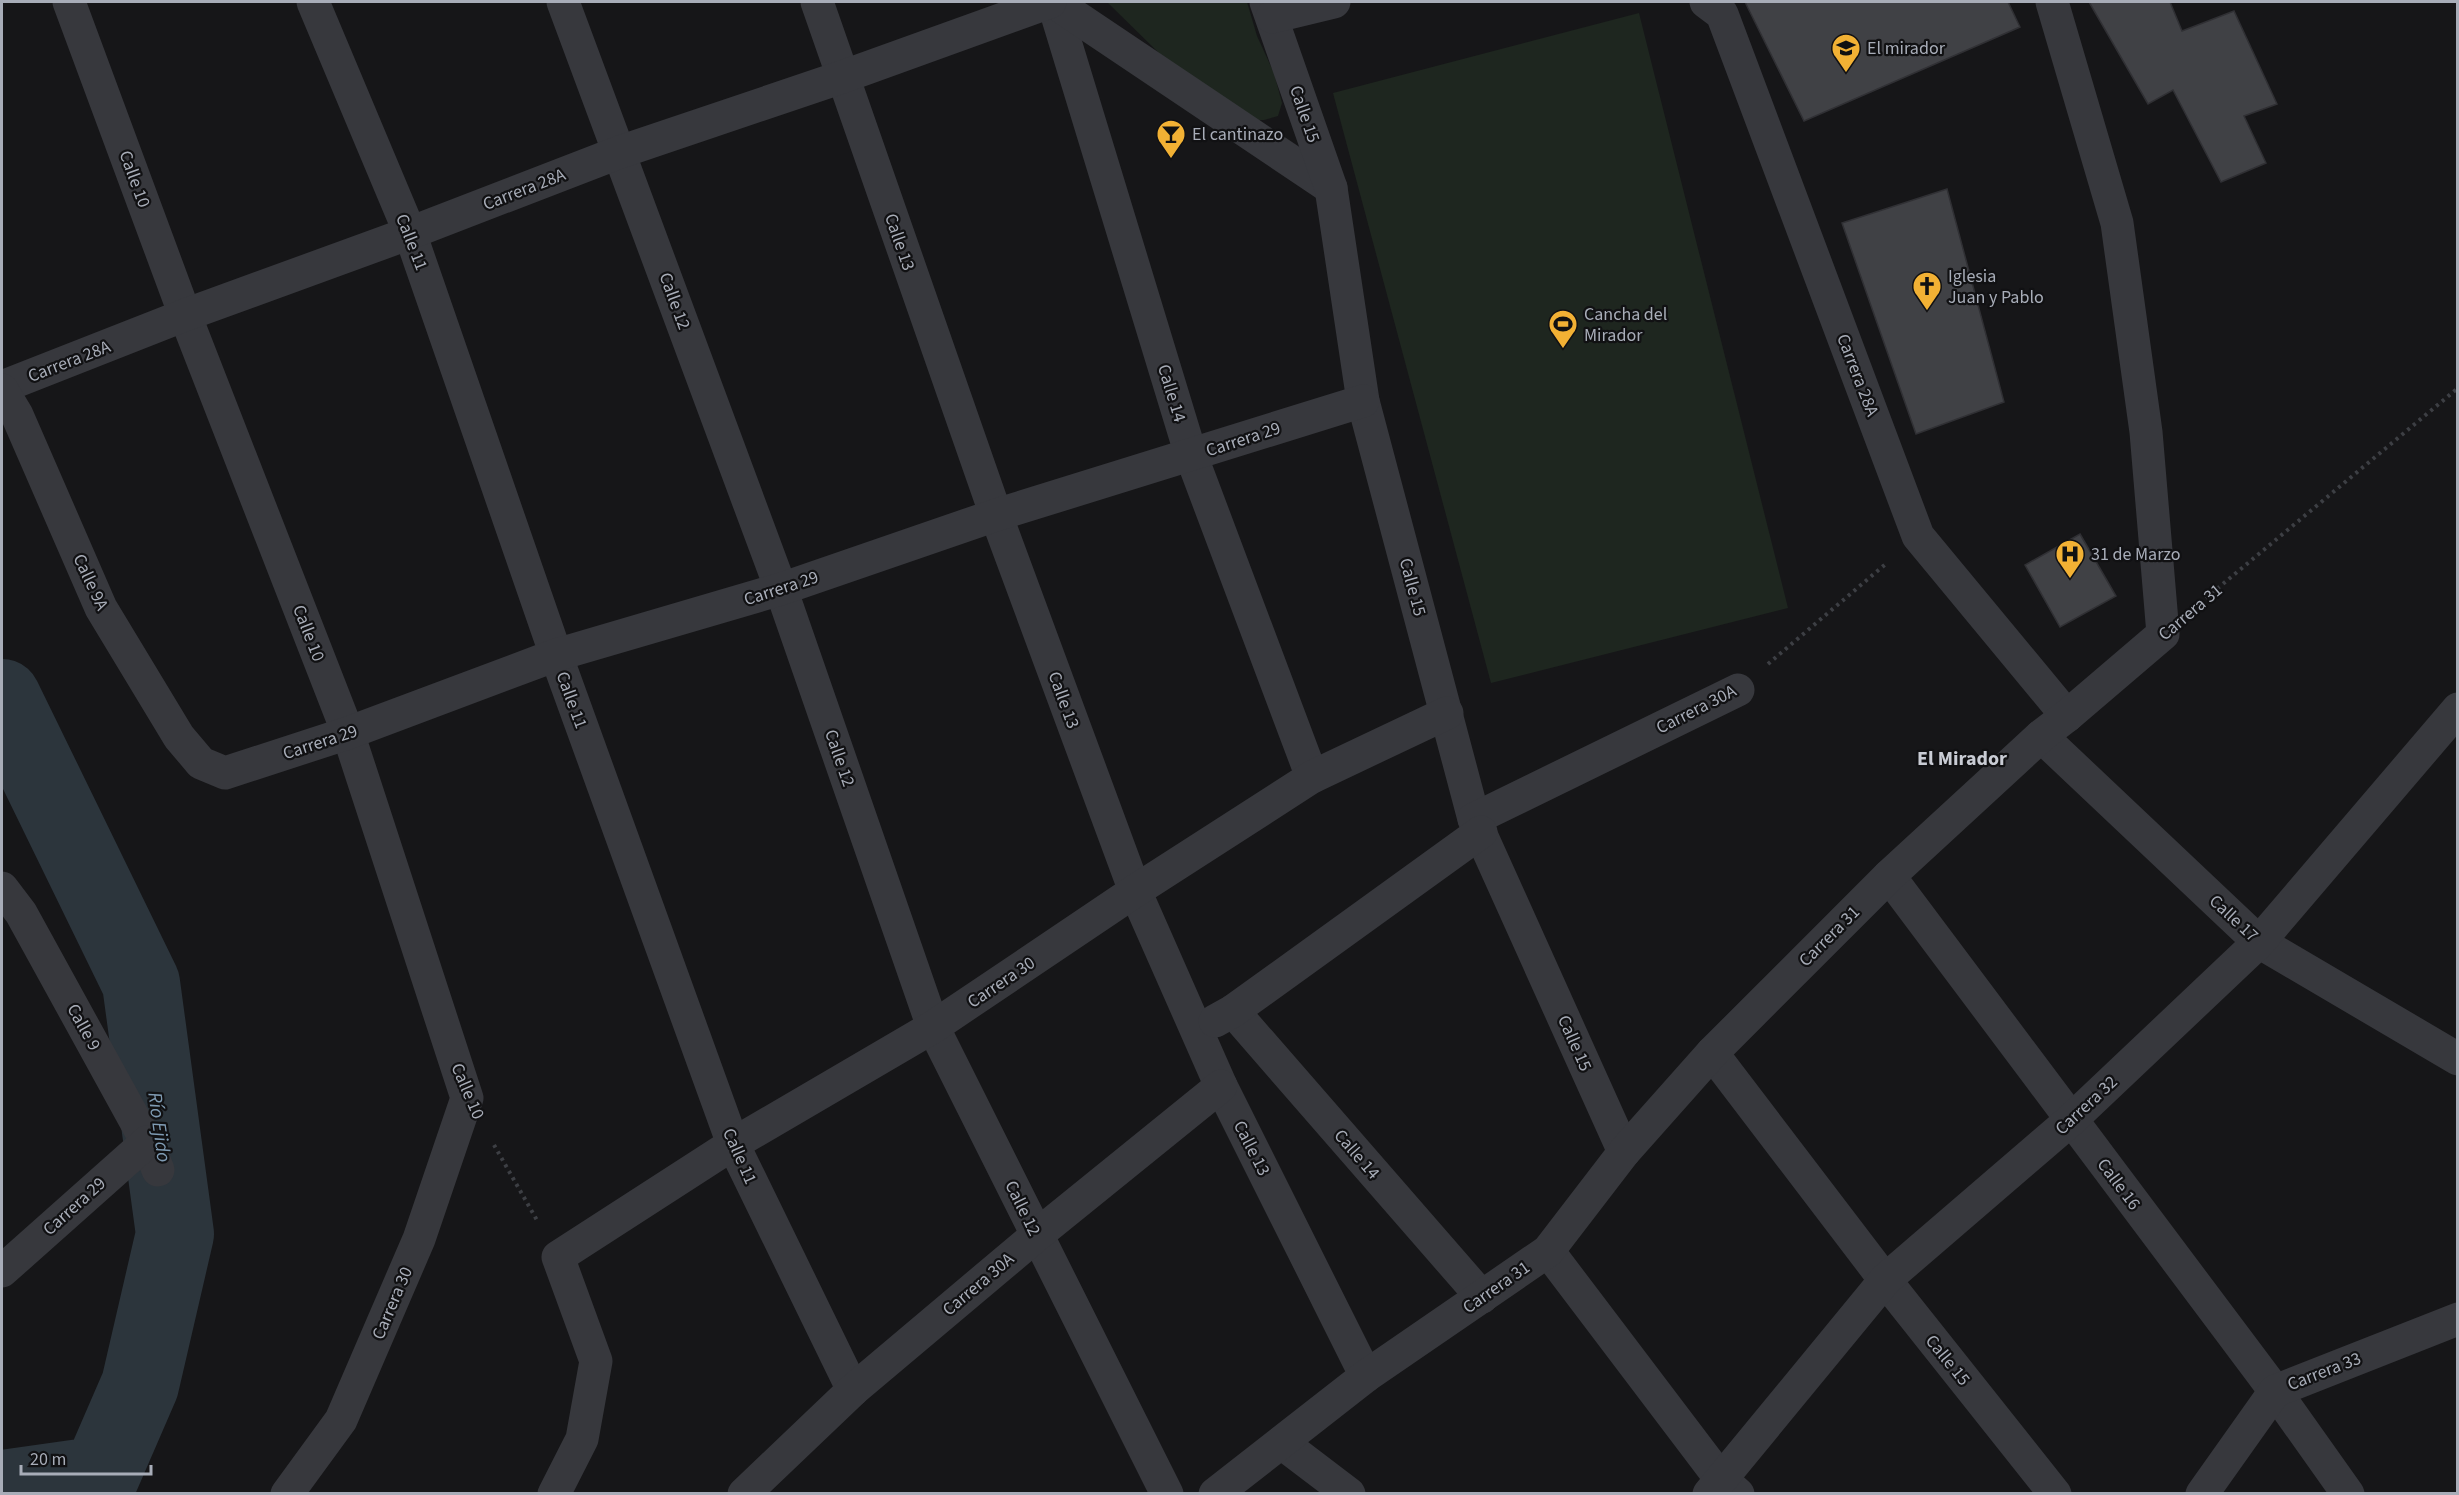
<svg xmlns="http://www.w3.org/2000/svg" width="2459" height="1495" font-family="'Source Sans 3',sans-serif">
	<rect width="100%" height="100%" fill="#161618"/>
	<g fill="#1e261f">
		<polygon points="1107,2 1247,2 1257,36 1274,73 1282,103 1278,116 1264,120 1253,120 1160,54"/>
		<polygon points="1639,13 1788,608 1491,683 1333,93"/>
	</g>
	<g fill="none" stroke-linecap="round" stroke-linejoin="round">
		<polyline stroke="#2c353c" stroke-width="78" points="2,698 141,983 175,1234 140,1385 101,1475 2,1489"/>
	</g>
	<g fill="#404145" stroke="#303034" stroke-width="1.5">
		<polygon points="1745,2 2008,2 2020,27 1804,121"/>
		<polygon points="2089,2 2170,2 2182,31 2234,11 2277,104 2244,116 2266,163 2221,182 2173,90 2148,104"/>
		<polygon points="1947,189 2004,402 1916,434 1842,223"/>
		<polygon points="2080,534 2116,596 2060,627 2025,565"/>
	</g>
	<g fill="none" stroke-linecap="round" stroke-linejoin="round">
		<g stroke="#3d3f44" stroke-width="4" stroke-dasharray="3 4.5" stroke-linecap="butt">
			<polyline points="2200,603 2458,388"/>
			<polyline points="1768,664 1888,562"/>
			<polyline points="494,1145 538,1222"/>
		</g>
		<g stroke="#37383d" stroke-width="33">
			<polyline points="69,2 185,315 348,733 467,1098 419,1239 341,1420 287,1494"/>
			<polyline points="313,2 410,233 556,655 733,1144 853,1390"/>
			<polyline points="563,2 781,589 933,1027 1167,1494"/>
			<polyline points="817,2 996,515 1135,891 1221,1086 1366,1376"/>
			<polyline points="1053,2 1191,455 1312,777"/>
			<polyline points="1054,2 1331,188"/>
			<polyline points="1266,2 1331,188 1363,401 1474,819 1624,1152"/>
			<polyline points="1706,2 1722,14 1918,536 2067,716"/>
			<polyline points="1272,17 1334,2"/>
			<polyline points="2,387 185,315 410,233 620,152 842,77 1050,2"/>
			<polyline points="2,390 17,415 101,608 179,737 201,763 225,773 348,733 556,655 781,589 996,515 1363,401"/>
			<polyline points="2041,736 2259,942 2458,1059"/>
			<polyline points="1474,819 1738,690"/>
			<polyline points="1889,876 2275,1391 2348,1494"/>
			<polyline points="2,888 21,913 147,1142 158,1170"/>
			<polyline points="1233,1011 1482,1297"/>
			<polyline points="1215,1021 1233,1011 1481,832"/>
			<polyline points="1712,1053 1885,1280 2055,1494"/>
			<polyline points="1548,1251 1720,1478 1738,1494"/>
			<polyline points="2,1271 147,1142"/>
			<polyline points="1282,1443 1349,1494"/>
			<polyline points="554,1494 582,1439 596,1361 558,1257 733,1144 933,1027 1135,891 1312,777 1447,713"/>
			<polyline points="744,1494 853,1390 1037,1235 1221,1086"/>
			<polyline points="1215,1494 1366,1376 1548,1251 1624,1152 1712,1053 1889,876 2041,736 2067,716 2163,634 2146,432 2117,223 2052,2"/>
			<polyline points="1709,1494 1885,1280 2071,1120 2259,942 2458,709"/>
			<polyline points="2202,1494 2275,1391 2458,1319"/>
		</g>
	</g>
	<defs>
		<g id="school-pin" transform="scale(1.5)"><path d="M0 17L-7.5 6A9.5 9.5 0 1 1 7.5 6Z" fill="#f2b134" stroke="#111113"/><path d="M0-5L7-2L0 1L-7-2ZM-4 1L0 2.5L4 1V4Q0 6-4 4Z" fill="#111"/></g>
		<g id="bar-pin" transform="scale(1.5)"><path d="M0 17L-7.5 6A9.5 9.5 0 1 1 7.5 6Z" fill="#f2b134" stroke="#111113"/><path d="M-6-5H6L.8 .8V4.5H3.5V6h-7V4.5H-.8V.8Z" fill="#111"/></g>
		<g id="church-pin" transform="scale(1.5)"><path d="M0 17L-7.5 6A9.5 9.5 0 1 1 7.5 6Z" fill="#f2b134" stroke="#111113"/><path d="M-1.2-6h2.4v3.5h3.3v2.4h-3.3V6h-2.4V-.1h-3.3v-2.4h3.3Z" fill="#111"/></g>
		<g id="stadium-pin" transform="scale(1.5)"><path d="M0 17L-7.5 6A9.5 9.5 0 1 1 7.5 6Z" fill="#f2b134" stroke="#111113"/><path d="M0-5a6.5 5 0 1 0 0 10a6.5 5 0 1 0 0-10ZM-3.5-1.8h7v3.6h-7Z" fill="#111"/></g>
		<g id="hospital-pin" transform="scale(1.5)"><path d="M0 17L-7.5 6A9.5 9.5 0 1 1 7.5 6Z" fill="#f2b134" stroke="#111113"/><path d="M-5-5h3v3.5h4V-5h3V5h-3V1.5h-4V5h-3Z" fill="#111"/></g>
	</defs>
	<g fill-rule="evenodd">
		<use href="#school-pin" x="1846" y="48"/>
		<use href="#bar-pin" x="1171" y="134"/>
		<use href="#church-pin" x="1927" y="286"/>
		<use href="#stadium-pin" x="1563" y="324"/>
		<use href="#hospital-pin" x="2070" y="554"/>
	</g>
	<g text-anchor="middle" stroke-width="4.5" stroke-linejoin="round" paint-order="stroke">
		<g font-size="18" fill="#a8adb8" stroke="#111113" text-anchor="start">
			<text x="1867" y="54">El mirador</text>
			<text x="1192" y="140">El cantinazo</text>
			<text x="1948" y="282">Iglesia<tspan x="1948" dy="21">Juan y Pablo</tspan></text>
			<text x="1584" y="320">Cancha del<tspan x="1584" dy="21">Mirador</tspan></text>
			<text x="2091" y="560">31 de Marzo</text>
		</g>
		<g font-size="18" fill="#a8adb8" stroke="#111113">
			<text transform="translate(1305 114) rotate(71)" y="6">Calle 15</text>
			<text transform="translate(135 179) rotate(70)" y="6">Calle 10</text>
			<text transform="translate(524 189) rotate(-21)" y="6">Carrera 28A</text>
			<text transform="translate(412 242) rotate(69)" y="6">Calle 11</text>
			<text transform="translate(900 242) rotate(71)" y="6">Calle 13</text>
			<text transform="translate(675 301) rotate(70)" y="6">Calle 12</text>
			<text transform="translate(69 361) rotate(-21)" y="6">Carrera 28A</text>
			<text transform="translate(1858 375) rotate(69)" y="6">Carrera 28A</text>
			<text transform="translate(1172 393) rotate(73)" y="6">Calle 14</text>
			<text transform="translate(1243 439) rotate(-18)" y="6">Carrera 29</text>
			<text transform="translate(91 582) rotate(65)" y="6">Calle 9A</text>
			<text transform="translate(1413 587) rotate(75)" y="6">Calle 15</text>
			<text transform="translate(781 588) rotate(-18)" y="6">Carrera 29</text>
			<text transform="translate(2190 612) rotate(-40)" y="6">Carrera 31</text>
			<text transform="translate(309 633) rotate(69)" y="6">Calle 10</text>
			<text transform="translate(572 700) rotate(70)" y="6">Calle 11</text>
			<text transform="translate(1064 700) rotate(70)" y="6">Calle 13</text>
			<text transform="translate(1696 709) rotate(-27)" y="6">Carrera 30A</text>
			<text transform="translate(320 742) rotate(-18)" y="6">Carrera 29</text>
			<text transform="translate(840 758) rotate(71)" y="6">Calle 12</text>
			<text transform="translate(2234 918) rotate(43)" y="6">Calle 17</text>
			<text transform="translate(1829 936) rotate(-45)" y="6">Carrera 31</text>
			<text transform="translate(1001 982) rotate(-34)" y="6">Carrera 30</text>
			<text transform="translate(84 1027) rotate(61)" y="6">Calle 9</text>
			<text transform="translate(1575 1043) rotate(66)" y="6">Calle 15</text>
			<text transform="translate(468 1091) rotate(67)" y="6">Calle 10</text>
			<text transform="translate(2086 1105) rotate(-43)" y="6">Carrera 32</text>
			<text transform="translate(1252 1148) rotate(63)" y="6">Calle 13</text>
			<text transform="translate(1357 1154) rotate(49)" y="6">Calle 14</text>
			<text transform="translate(740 1156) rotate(66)" y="6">Calle 11</text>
			<text transform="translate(2119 1184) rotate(53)" y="6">Calle 16</text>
			<text transform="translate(74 1206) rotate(-42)" y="6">Carrera 29</text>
			<text transform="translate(1023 1208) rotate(64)" y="6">Calle 12</text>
			<text transform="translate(978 1284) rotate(-40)" y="6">Carrera 30A</text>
			<text transform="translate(1496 1287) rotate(-35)" y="6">Carrera 31</text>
			<text transform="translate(392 1303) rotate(-67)" y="6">Carrera 30</text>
			<text transform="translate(1948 1360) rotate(51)" y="6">Calle 15</text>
			<text transform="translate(2324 1371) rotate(-21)" y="6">Carrera 33</text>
		</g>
		<g font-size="20" font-weight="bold" fill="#c9ccd4" stroke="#111113">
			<text x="1962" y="765">El Mirador</text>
		</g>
		<g font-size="20" font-style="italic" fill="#7f9bb3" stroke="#111113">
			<text transform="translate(160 1127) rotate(82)" y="7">Río Ejido</text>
		</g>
	</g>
	<rect width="2459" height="1495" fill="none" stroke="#a8adb8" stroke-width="6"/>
	<path d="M21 1465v9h130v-9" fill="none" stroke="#a8adb8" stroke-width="3"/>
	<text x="30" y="1465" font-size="18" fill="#a8adb8" stroke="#111113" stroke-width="4.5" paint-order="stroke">20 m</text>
</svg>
